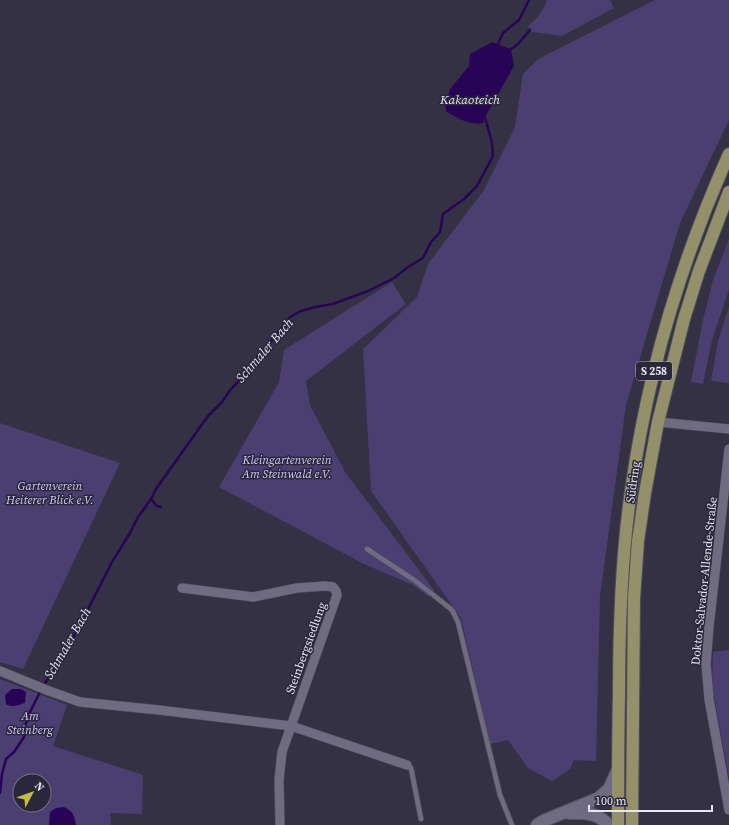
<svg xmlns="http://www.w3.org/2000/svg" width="729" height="825" font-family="'Source Serif 4',serif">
	<rect width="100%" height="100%" fill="#343144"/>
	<g fill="#4b3f71" fill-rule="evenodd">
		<path d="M547 0H610L614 8 562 36 532 32 528 26C537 19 543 11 547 0Z"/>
		<polygon points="655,0 729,0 729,120 680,223 626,405 600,596 596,761 574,760 570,769 552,781 528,768 508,740 490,744 461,618 371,491 363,349 417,297 428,264 484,190 515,127 523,74 538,59"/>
		<polygon points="729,239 729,290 712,340 703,384 691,382 703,320 713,280"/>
		<polygon points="392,282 406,304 306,381 310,405 345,472 434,590 429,597 413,585 364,564 219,487 279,382 284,350"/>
		<polygon points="729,307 729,383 711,381 718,341"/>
		<polygon points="0,423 120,463 23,669 0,662"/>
		<polygon points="729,650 729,778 712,685 713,652"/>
		<path d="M0 679 67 705 53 746 143 775 142 814 110 813 111 825H0ZM20 781H44V805H20Z"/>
	</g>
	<g fill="#280457">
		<path d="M492 42 511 49 514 66 485 117 483 123C471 126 456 118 446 111L445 104 450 89 469 66 470 54Z"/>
		<path d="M12 689H21L26 692 25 703C18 705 12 708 6 704L5 695Z"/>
		<path d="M64 807C74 812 74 815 76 825H49L50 812 56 808Z"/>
	</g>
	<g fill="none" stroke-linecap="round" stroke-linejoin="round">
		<g stroke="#280457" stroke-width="2.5">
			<polyline points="498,44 503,33 519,20 529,0"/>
			<polyline points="511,49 518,44 530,30"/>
			<polyline points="151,499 157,506 161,507"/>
			<polyline points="43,686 57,666 80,625 112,562 130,533 138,517 151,499 156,489 178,458 208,416 222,402 231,389 243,377 250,365 270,343 290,317 301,311 315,307 333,304 368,291 394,278 408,267 423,258 431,242 440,232 443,214 464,199 477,186 493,156 492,143 485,117"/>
			<polyline points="0,793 2,774 6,759 14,752 24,737 24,730 29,714 41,690"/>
		</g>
		<g stroke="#514e5e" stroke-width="6">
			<g id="lane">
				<polyline points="367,549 414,580 441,601 452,610 458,622 500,795 512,825"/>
				<polyline points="407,765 411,768 421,819"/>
			</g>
		</g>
		<g stroke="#514e5e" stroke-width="10">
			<g id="street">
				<polyline points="658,422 729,429"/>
				<polyline points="729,449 709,627 706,664 709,699 729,810"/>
				<polyline points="182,588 253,597 297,588 325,586 333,587 336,591 337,595 282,752 279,780 280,825"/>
				<polyline points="0,671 49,691 80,702 159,710 291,726 407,765"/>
			</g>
		</g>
		<g stroke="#514e5e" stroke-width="14">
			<g id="secondary">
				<path d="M569 813C584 813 598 812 608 825"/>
				<polyline points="537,825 543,821 599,798 609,789 618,769"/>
			</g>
		</g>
		<g stroke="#514e5e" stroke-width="14">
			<g id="primary">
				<path d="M618 825C618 781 618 738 619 694 619 626 621 558 631 491 647 375 681 261 729 154"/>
				<polyline points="632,825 634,598 638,541 645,493 658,422 684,319 699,271 729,192"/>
			</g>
		</g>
		<use href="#lane" stroke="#6f6b81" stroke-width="4.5"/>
		<use href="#street" stroke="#6f6b81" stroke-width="9"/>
		<use href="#secondary" stroke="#6f6b81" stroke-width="12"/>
		<use href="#primary" stroke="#94916a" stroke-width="12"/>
	</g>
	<g text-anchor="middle" stroke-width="3" stroke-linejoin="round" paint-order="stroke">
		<rect fill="#2a273a" stroke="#afadbc" stroke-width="1" x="636" y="362" width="36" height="18" rx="3"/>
		<g font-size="11" font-weight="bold" fill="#e8e6f3">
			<text x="654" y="375">S 258</text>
		</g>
		<g font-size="12" font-style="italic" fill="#d2caf8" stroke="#2a273a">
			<text x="287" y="464">Kleingartenverein<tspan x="287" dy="14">Am Steinwald e.V.</tspan></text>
			<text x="50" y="490">Gartenverein<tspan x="50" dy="14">Heiterer Blick e.V.</tspan></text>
			<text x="30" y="720">Am<tspan x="30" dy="14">Steinberg</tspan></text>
		</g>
		<g font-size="12" fill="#e8e6f3" stroke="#2a273a">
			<text transform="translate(633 482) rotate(-82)" y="4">Südring</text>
			<text transform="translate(704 581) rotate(-84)" y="4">Doktor-Salvador-Allende-Straße</text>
			<text transform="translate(306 648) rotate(-70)" y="4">Steinbergsiedlung</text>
		</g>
		<g font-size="13" font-style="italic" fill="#e4e0f8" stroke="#2a273a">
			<text x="470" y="104">Kakaoteich</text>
			<text transform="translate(264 350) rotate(-49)" y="5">Schmaler Bach</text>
			<text transform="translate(67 643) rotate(-60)" y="5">Schmaler Bach</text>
		</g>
	</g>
	<g transform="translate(32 793) rotate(49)"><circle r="19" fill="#2a273a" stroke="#767384"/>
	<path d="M0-3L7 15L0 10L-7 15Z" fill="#c1bd40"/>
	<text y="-6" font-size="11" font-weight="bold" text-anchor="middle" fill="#e8e6f3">N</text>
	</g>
	<path d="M589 805v6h123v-6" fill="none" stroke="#e8e6f3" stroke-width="2"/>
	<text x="595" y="805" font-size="12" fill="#e8e6f3" stroke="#2a273a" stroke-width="3" paint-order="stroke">100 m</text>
</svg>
